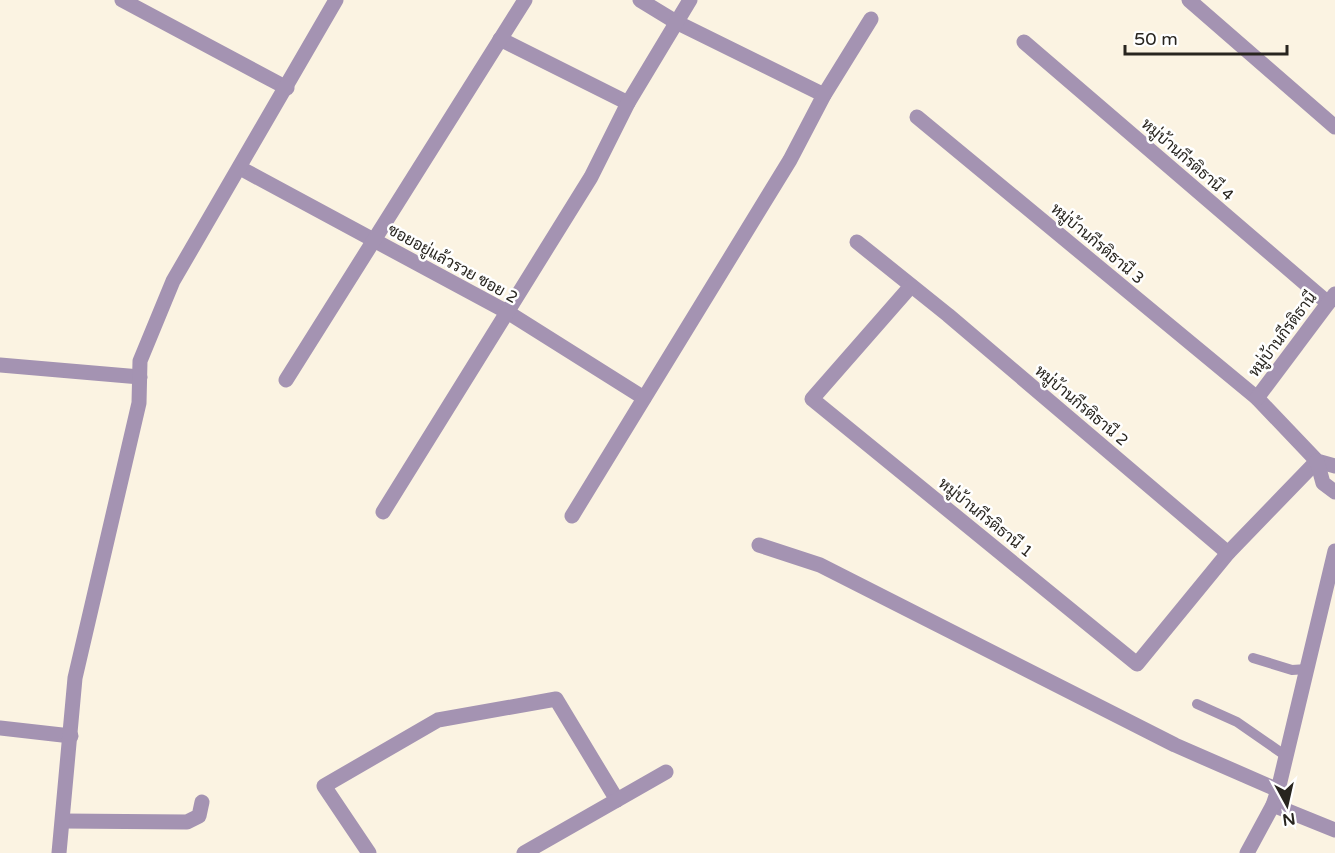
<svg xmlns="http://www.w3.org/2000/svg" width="1335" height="853" font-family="'Varela Round',Sarabun,sans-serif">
	<rect width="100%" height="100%" fill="#fbf3e2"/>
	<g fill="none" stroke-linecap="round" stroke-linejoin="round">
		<g stroke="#a493b2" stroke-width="10">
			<polyline points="1253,658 1292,670 1307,669"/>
			<polyline points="1197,704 1237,722 1286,756"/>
		</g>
		<g stroke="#a493b2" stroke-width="15">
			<polyline points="122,0 287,88"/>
			<polyline points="640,0 676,22 824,95"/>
			<polyline points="1189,0 1335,127"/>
			<polyline points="500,39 628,103"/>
			<polyline points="1024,42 1328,303"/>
			<polyline points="917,117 1257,398 1317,461 1335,466"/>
			<polyline points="240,168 509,313 644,398"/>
			<polyline points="857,242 948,315 1228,553"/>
			<polyline points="911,286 812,399 1137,664 1228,553 1317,461"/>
			<polyline points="0,365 140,377"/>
			<polyline points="286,380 525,0"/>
			<polyline points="1257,398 1335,294"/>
			<polyline points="1317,461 1323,483 1335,492"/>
			<polyline points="383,512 591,177 628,103 690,0"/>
			<polyline points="572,516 790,160 824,95 871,19"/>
			<polyline points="759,545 820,565 1175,745 1278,790"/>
			<polyline points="0,728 71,736"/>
			<polyline points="1273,805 1335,830"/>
			<polyline points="63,821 187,822 199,816 202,802"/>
			<polyline points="59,853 75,678 139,403 140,361 173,281 336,0"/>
			<polyline points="369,853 324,786 438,720 556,699 617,800"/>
			<polyline points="524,853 666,772"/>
			<polyline points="1247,853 1273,805 1278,790 1335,551"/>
		</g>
	</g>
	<g text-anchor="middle" stroke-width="5" stroke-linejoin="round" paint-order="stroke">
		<g font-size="16" fill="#28251f" stroke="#fff">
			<text transform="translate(1188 159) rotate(41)" y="6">หมู่บ้านกีรติธานี 4</text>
			<text transform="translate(1098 243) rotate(40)" y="6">หมู่บ้านกีรติธานี 3</text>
			<text transform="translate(453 263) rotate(29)" y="6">ซอยอยู่แล้วรวย ซอย 2</text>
			<text transform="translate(1282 334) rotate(-53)" y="6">หมู่บ้านกีรติธานี</text>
			<text transform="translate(1082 405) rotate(40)" y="6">หมู่บ้านกีรติธานี 2</text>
			<text transform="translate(986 517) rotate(39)" y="6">หมู่บ้านกีรติธานี 1</text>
		</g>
	</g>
	<g transform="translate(1287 805) rotate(172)" stroke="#ffffff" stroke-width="4.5" paint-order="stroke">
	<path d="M0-4.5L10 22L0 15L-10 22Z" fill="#28251f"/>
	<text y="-9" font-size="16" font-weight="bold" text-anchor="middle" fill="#28251f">N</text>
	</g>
	<path d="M1125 45v9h162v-9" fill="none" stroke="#28251f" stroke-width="3"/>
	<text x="1134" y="45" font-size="18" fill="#28251f" stroke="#ffffff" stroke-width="4.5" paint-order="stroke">50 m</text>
</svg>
